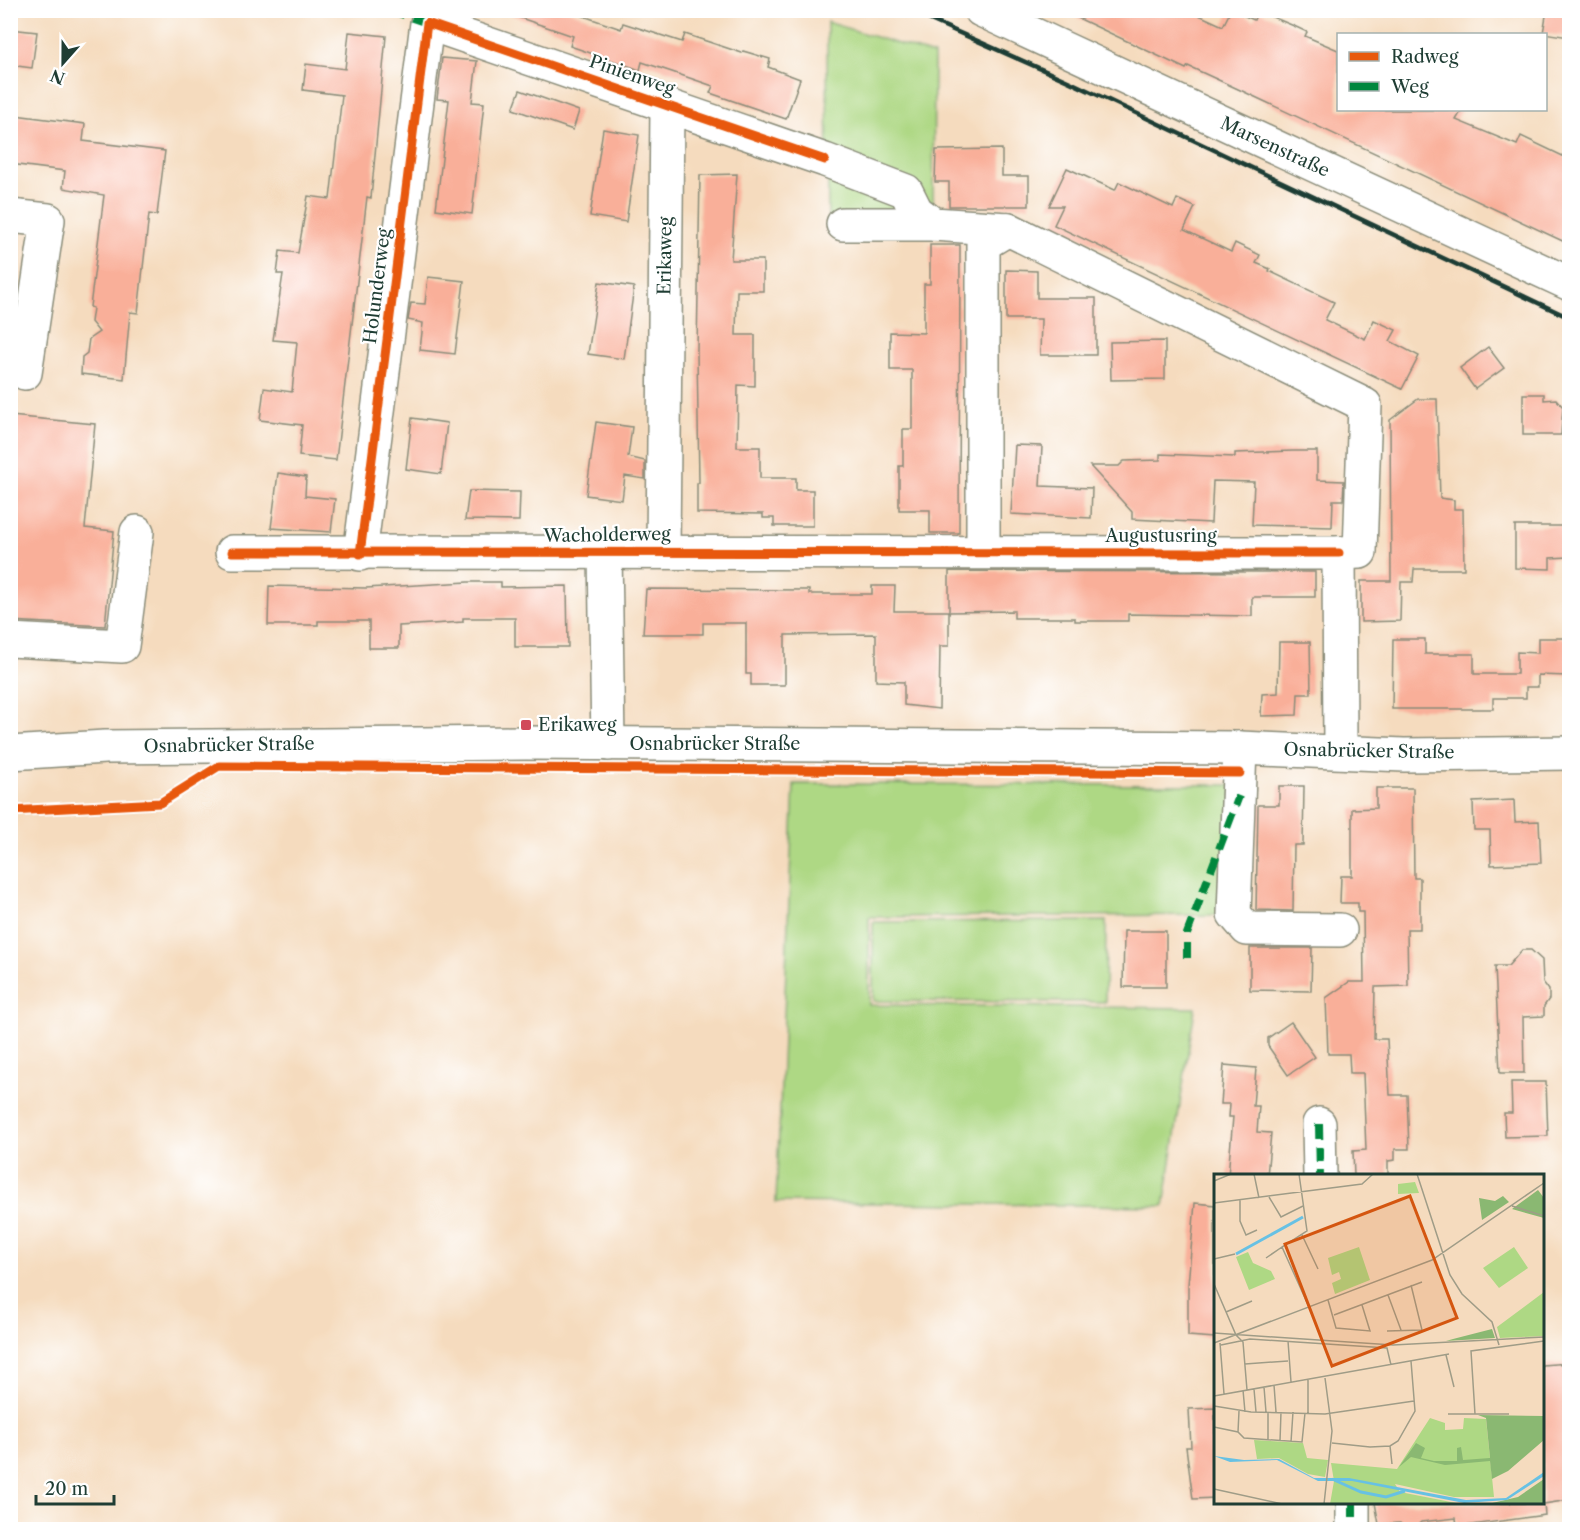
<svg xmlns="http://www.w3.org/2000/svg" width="1580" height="1540" font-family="'Libre Caslon Text',serif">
	<rect width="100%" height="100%" fill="#fff"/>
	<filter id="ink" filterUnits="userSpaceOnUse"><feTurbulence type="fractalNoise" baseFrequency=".0167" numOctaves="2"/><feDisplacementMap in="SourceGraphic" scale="12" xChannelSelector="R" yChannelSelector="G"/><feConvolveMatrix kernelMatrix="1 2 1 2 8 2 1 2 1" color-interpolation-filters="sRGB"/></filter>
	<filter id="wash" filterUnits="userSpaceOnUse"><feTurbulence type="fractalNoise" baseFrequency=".008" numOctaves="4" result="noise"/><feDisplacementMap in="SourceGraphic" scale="24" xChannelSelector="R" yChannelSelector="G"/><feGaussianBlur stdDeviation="1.35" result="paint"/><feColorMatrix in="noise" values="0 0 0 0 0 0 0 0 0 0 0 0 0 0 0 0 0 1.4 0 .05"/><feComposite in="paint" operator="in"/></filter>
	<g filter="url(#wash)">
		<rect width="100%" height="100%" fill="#f5dbbe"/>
		<g fill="#aed884" stroke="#668a5c" stroke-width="1.5">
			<polygon points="827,22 934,55 933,232 828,231"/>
			<polygon points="794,784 1233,785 1222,915 869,917 869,1005 1195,1008 1164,1206 776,1202"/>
			<polygon points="1106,921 1105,1002 873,1001 873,922"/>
		</g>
		<g id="blocks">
			<g fill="#f9af99">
				<polygon points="510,10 566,10 621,29 623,23 682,42 685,34 742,53 743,51 770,59 768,67 800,79 786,119 710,93 713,86 672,72 642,62 640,70 570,46 573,36 509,14"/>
				<polygon points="1061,10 1188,10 1223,26 1231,10 1254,20 1258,11 1294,26 1307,32 1305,36 1338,50 1338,110 1462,110 1456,120 1517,145 1521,136 1569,159 1569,244 1238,89 1188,66 1186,69"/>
				<polygon points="1547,10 1569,10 1569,37 1543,33"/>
				<polygon points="10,29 37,32 32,68 10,65"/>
				<polygon points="349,32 386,36 371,198 367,197 336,460 299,456 302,425 260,420 264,388 292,392 297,342 273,340 283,274 277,274 280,251 298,253 308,196 330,199 342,95 303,90 306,64 345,69"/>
				<polygon points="442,58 477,61 472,102 484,103 472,214 436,209 449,100 437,99"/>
				<polygon points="520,90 579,111 573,130 513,109"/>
				<polygon points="15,115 85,124 83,141 165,151 157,215 149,214 138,313 130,312 124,379 81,374 82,357 87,353 89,339 99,332 91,322 93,308 90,307 104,195 63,188 65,171 10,164"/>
				<polygon points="603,129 639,135 626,222 590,216"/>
				<polygon points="1002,149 1002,176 1029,176 1029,206 949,206 949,182 935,182 936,150"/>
				<polygon points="1067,168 1115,190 1119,182 1173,208 1177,199 1195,207 1184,230 1231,252 1235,243 1260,255 1256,263 1270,269 1269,271 1334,302 1325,320 1365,339 1374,320 1396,330 1390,341 1419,356 1402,389 1054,225 1063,206 1049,206"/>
				<polygon points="737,174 731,260 763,260 763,291 737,291 736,335 755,335 755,386 738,385 737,447 760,447 760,478 796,478 796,490 813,490 813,526 774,526 774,518 763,518 763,514 697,513 697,483 699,483 697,351 700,175"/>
				<polygon points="930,245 960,245 959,533 930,533 930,510 899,510 899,466 903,466 903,429 912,429 912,370 890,370 890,332 924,333 924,284 930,284"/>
				<polygon points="1006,270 1037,271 1037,298 1096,298 1096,355 1040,355 1041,319 1006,319"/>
				<polygon points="428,277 464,281 455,354 420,350 423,323 408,320 411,303 425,304"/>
				<polygon points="599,282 634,287 624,359 588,354"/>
				<polygon points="1165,341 1165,379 1111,380 1110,342"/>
				<polygon points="1488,347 1504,368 1475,389 1460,368"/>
				<polygon points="1523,394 1544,394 1544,400 1556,399 1563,407 1561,435 1523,435"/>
				<polygon points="1418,399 1437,399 1440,498 1454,500 1454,509 1463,509 1464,569 1414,569 1413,582 1401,582 1400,621 1361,622 1361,581 1391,581 1390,420"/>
				<polygon points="10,416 95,424 85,528 114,531 105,626 10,621"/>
				<polygon points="412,418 447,423 441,474 406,469"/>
				<polygon points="596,422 632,427 628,457 645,461 645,479 625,476 622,500 586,495"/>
				<polygon points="1015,445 1042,446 1040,486 1092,488 1091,518 1011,514"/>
				<polygon points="1293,451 1317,451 1317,480 1344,481 1343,500 1333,500 1332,527 1252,525 1254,482 1213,481 1211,523 1132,519 1132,512 1090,466 1119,466 1124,461 1160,460 1160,454 1235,457 1235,453"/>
				<polygon points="278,473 306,477 305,496 335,499 331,532 271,528"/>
				<polygon points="469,491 520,492 519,521 465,520"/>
				<polygon points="1515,526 1569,526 1569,557 1550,558 1550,569 1515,568"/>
				<polygon points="949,571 1315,572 1315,597 1252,597 1252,616 1128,614 1128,621 1075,621 1075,618 1014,618 1014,611 949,612 949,646 940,646 939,709 904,705 904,682 876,681 876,634 785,635 785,685 751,685 751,674 746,674 746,623 703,623 703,634 643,634 646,589 809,590 809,594 872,594 872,586 895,586 894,611 949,611"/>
				<polygon points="468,582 501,582 501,587 567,586 568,647 515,647 515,618 463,618 463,622 399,626 399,648 369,648 369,621 318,621 318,625 268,625 269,586 366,588"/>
				<polygon points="1538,638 1569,638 1569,676 1538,675 1538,687 1526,687 1526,698 1493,698 1493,709 1392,709 1393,639 1425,639 1425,654 1474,654 1474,674 1517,674 1517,652 1538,653"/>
				<polygon points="1279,642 1310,642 1311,694 1298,694 1297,715 1261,716 1262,694 1278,693"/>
				<polygon points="1279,786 1304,786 1303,845 1294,845 1293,911 1256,910 1258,805 1279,805"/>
				<polygon points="1376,788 1413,788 1414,878 1420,878 1420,929 1407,929 1408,986 1375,987 1374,1039 1387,1039 1390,1095 1407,1095 1409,1149 1395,1149 1395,1160 1388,1161 1388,1176 1354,1176 1353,1151 1366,1150 1363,1073 1350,1073 1349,1054 1328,1054 1326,998 1349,982 1364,982 1363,912 1358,912 1358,903 1340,903 1341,876 1352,876 1352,809 1376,808"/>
				<polygon points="1514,800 1515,822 1539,821 1541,863 1491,865 1490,830 1474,830 1473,802"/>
				<polygon points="1124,931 1166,931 1166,987 1123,987"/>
				<polygon points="1250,948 1312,948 1311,991 1250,990"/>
				<polygon points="1522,950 1531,950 1542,960 1543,982 1549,990 1549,999 1544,1006 1544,1016 1523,1017 1524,1073 1500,1073 1495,966 1508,966"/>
				<polygon points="1291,1022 1315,1057 1288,1075 1268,1046 1268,1038"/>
				<polygon points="1224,1065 1256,1068 1253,1106 1259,1106 1257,1132 1271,1133 1267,1176 1228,1176 1233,1117 1229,1117 1230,1104 1221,1104"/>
				<polygon points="1511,1082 1546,1082 1548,1136 1505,1137 1504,1113 1512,1113"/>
				<polygon points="1195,1203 1215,1205 1215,1338 1188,1336 1188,1285"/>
				<polygon points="1569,1363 1569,1500 1544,1504 1545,1515 1457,1527 1456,1518 1421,1522 1417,1526 1404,1527 1400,1523 1379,1524 1375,1503 1542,1503 1542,1365"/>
				<polygon points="1215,1408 1215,1498 1193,1499 1186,1447 1191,1447 1189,1409"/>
			</g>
		</g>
	</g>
	<g filter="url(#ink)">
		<use href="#blocks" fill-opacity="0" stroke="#8a8c79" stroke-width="1.5"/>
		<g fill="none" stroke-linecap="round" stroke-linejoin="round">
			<g stroke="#8a8c79" stroke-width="36">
				<g id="minor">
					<polyline points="981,10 1570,284"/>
					<polyline points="10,216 48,220 25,373"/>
					<polyline points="843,224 933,224"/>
					<polyline points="663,551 667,105"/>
					<polyline points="983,551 983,244 1008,229 1365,405 1360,552 1339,553 1340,750"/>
					<polyline points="232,552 1339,553"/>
					<polyline points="605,553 608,744"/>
					<polyline points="360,554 427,23 825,160 906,191 916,211 933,224 1008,229"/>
					<polyline points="10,640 122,646 137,532"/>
					<polyline points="1240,748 1234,914 1247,929 1340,930"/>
					<polyline points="1319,1124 1320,1176"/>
					<polyline points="1353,1502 1353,1530"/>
				</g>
			</g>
			<g stroke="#8a8c79" stroke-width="36">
				<polyline id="major" points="10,753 105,747 526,743 1240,748 1404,755 1570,753"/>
			</g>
			<use href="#minor" stroke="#fff" stroke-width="33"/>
			<use href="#major" stroke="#fff" stroke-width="33"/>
			<polyline stroke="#1f3d34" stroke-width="4.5" points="908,10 1068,81 1570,318"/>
			<g stroke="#00873e" stroke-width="8" stroke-dasharray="15 8" stroke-linecap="butt">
				<polyline points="390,10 427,23"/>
				<polyline points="1187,958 1187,934 1239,796"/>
				<polyline points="1319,1124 1320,1176"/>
				<polyline points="1353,1502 1353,1530"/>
			</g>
			<g stroke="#fff" stroke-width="13">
				<g id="cycleway">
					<polyline points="232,552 1339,553"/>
					<polyline points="360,554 427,23 825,160"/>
					<polyline points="10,811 160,803 219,766 1240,773"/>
				</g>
			</g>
			<use href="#cycleway" stroke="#e8590c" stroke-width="9"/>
		</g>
	</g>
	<rect fill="#d1495b" stroke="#fff" stroke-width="2" x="520" y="719" width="12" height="12" rx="3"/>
	<g text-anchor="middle" stroke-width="4.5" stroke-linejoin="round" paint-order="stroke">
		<g font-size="18" fill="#1f3d34" stroke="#fff">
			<text transform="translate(632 75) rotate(19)" y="6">Pinienweg</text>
			<text transform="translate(1275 147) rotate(25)" y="6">Marsenstraße</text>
			<text transform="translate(665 256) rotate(-89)" y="6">Erikaweg</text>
			<text transform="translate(377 286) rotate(-83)" y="6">Holunderweg</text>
			<text transform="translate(607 535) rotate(-1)" y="6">Wacholderweg</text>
			<text x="1161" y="542">Augustusring</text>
			<text x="715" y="750">Osnabrücker Straße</text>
			<text transform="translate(229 745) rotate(-1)" y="6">Osnabrücker Straße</text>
			<text transform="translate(1369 751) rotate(1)" y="6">Osnabrücker Straße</text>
		</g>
		<g font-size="18" fill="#1f3d34" stroke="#fff" text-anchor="start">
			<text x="538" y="731">Erikaweg</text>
		</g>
	</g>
	<g transform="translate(1214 1174)">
		<rect width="330" height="330" fill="#f5dbbe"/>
		<path d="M201 8 205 19 184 20V10ZM145 73 156 106 121 120 118 109 127 105 125 98 118 101 114 84ZM300 73 314 94 285 114 269 94ZM34 78 39 89 57 97 61 105 35 116 22 83ZM330 118V162L286 164 283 153ZM216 244 231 249V256L249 255 250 244 272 245 280 323H240L181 310 186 318 247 330H116L120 307 117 289 183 295ZM40 266 89 269 93 284 114 286 111 303 94 300 65 284 43 285Z" fill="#aed884"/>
		<path d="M324 16 330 24V44L298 35ZM289 22 295 28 268 46 265 24 281 27ZM278 155 281 164 232 167 239 165ZM264 241 330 242V266L294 297 278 305 276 287 231 291 197 283 185 293 202 269 211 274 207 284 220 287H243V274L247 273 249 286 276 284 272 244ZM330 305V330H274L304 323Z" fill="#8ab872"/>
		<path d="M0 282 30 286 65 285 100 304H135L252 326 292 324 330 298V302L293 326 250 329 138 307H104L63 286 16 288Z" fill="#67c1e4"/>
		<path fill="none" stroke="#67c1e4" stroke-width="3" d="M22 80 89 43M118 305 147 318 172 323 191 317"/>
		<path fill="none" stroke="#9f9c87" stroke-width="1.5" d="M40 0 45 24M85 0 93 57 68 73 95 133M203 0 236 101 248 120 278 148 285 171M0 7 17 0M55 23 67 43 89 32M26 26V47L32 61 43 56M0 29 148 10 159 0M298 32 330 42M88 61 104 95M52 84 68 73M0 85 21 80M0 110 22 161 29 168 33 216M174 121 187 156M114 126 122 154 156 157 148 131M12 138 38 127M120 141 208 108M173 157 208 156 197 111M0 159 179 171 330 163M74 167 77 208M0 169 218 86 330 9M6 169 10 220M7 171 36 165 173 174 177 191M232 181 240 213M31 190 74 187M60 211 62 238M50 213 52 238M40 215 42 238M29 216 31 238M0 222 235 180M0 232 37 238 111 240 200 227M54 238V266M94 239V205M234 240H295M261 240 257 177 330 167M0 253 24 258 30 264 88 268 91 239M24 258 25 237M66 267 67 238M77 268 79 238M118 269 156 273 176 272 184 267 201 237 197 187M176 272 178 290M0 315 68 330M110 330 118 257 111 204"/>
		<path fill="#d45610" fill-opacity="0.15" stroke="#d45610" stroke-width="3" d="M196 22 243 144 118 192 71 70Z"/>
		<rect width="330" height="330" fill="none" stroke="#1f3d34" stroke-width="3"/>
	</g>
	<rect width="1580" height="1540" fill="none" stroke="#fff" stroke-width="36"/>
	<rect x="1337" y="33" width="210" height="78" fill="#ffffff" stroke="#a5b1ae" stroke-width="1.5"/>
	<rect x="1349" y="52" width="30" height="9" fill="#e8590c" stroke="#a5b1ae" stroke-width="1.5"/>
	<text x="1391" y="63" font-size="18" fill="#1f3d34">Radweg</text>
	<rect x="1349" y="82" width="30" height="9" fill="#00873e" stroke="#a5b1ae" stroke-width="1.5"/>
	<text x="1391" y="93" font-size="18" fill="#1f3d34">Weg</text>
	<g transform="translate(63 63) rotate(201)" stroke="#ffffff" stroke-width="4.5" paint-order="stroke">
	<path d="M0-4.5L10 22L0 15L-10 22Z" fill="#1f3d34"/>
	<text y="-9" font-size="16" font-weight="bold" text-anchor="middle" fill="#1f3d34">N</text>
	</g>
	<path d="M36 1495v9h78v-9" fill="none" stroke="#1f3d34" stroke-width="3"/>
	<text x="45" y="1495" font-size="18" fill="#1f3d34" stroke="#ffffff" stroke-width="4.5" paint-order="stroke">20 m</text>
</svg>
